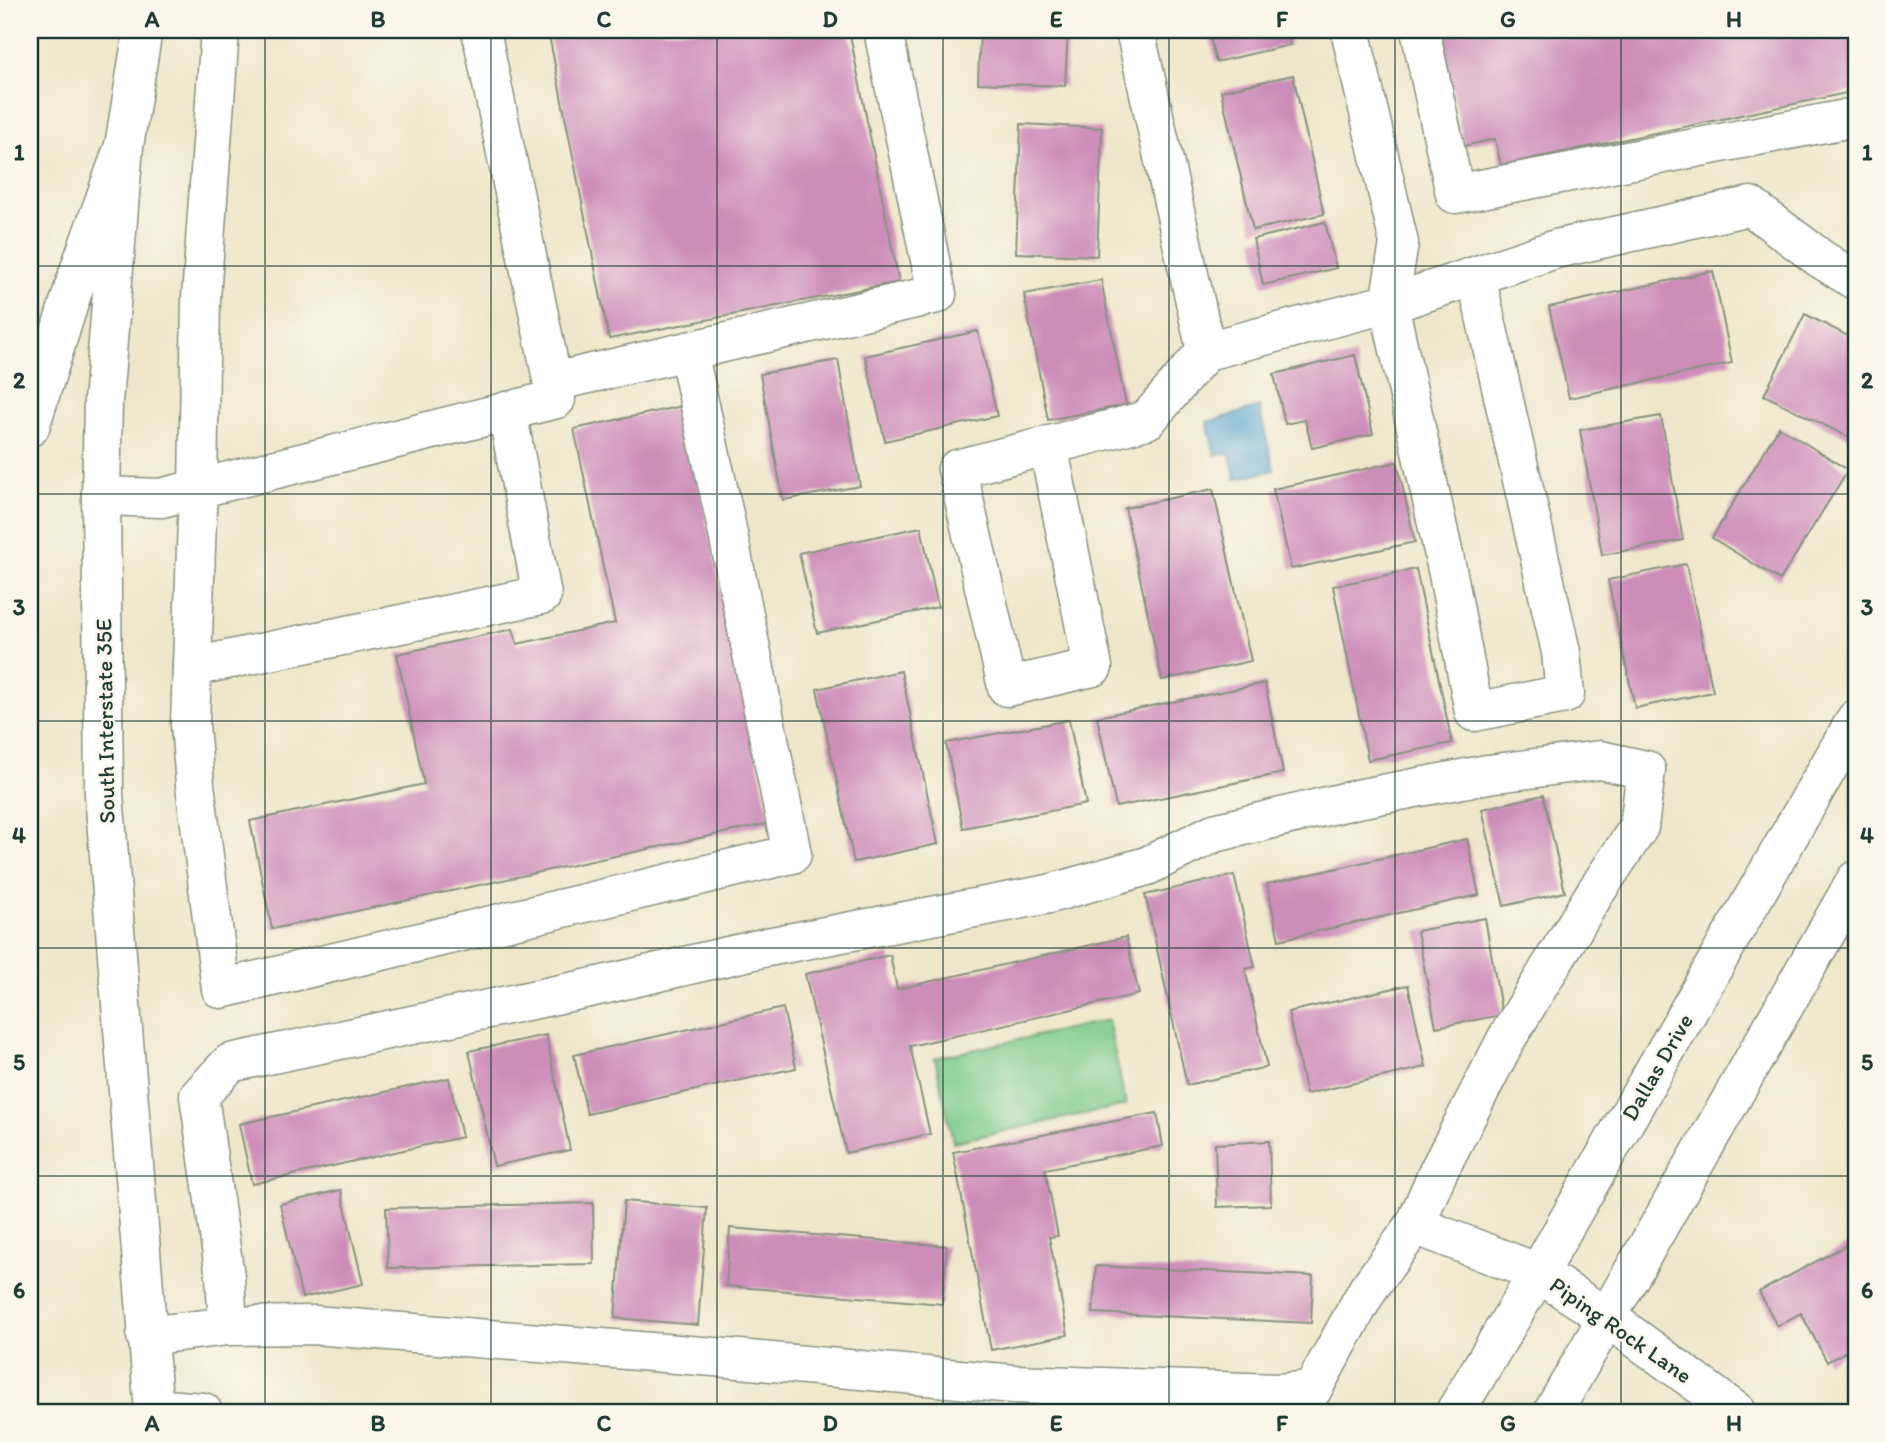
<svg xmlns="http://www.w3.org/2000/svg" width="1886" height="1442" font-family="Itim,sans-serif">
	<rect width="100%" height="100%" fill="#fbf7ec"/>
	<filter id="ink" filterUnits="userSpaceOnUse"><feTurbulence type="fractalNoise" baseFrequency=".0143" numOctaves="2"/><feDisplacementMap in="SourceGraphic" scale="14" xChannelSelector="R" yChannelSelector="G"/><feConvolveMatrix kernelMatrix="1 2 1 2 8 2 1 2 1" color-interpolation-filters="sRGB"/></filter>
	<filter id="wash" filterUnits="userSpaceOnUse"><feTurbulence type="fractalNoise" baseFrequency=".00686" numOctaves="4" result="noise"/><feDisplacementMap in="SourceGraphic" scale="28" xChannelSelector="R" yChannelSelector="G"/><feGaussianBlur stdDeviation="1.57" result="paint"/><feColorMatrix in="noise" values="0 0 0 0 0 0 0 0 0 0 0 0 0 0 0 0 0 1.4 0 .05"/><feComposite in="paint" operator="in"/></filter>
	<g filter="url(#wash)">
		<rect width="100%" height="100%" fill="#efe7cb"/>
		<polygon fill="#79c98a" stroke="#4c835f" stroke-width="2" points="1108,1020 1126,1105 953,1142 935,1058"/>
		<polygon fill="#55a2ce" stroke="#3a7081" stroke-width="2" points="1259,407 1274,470 1235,479 1230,454 1215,455 1207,422"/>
		<g id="blocks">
			<g fill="#cd8db9">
				<polygon points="548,30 849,30 899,282 609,339"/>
				<polygon points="980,30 1068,30 1065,86 978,83"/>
				<polygon points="1208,30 1287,30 1290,45 1216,62"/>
				<polygon points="1461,30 1856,30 1856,91 1501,165 1495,139 1464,146 1441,34"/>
				<polygon points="1293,75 1324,214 1253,230 1221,91"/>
				<polygon points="1021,124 1102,128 1097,256 1016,253"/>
				<polygon points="1325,222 1336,268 1263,285 1253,239"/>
				<polygon points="1713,271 1732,363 1569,398 1549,307"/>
				<polygon points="1101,280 1126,405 1048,420 1024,294"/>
				<polygon points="1805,314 1856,340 1856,441 1764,395"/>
				<polygon points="978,331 997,416 885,441 865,356"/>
				<polygon points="1355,355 1373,434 1312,448 1305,420 1285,424 1274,374"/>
				<polygon points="838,360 860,486 783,500 760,374"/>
				<polygon points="682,406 771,823 272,929 250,821 424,784 397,654 513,629 517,644 615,623 574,429"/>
				<polygon points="1661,416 1683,540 1602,555 1580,430"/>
				<polygon points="1779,427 1848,470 1780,580 1712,538"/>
				<polygon points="1397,462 1415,542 1291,569 1273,489"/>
				<polygon points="1213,489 1251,661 1162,680 1125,508"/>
				<polygon points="921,527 938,607 817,633 799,553"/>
				<polygon points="1686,564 1713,692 1635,708 1608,580"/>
				<polygon points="1416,569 1452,743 1368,760 1333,586"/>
				<polygon points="901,671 938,844 854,862 817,689"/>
				<polygon points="1265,683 1283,773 1116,807 1097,717"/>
				<polygon points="1069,720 1086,804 963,828 946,743"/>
				<polygon points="1543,795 1565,892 1504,906 1482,809"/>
				<polygon points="1467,839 1479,895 1279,940 1267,884"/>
				<polygon points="1234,875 1255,967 1245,969 1267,1067 1187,1085 1145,895"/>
				<polygon points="1485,918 1502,1015 1436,1027 1417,931"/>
				<polygon points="1126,937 1139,994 910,1046 930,1134 846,1153 805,974 890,955 897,989"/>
				<polygon points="1408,985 1426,1067 1306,1094 1288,1012"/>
				<polygon points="783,1008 796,1068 587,1114 574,1055"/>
				<polygon points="546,1035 570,1150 494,1166 469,1051"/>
				<polygon points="449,1078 462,1137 252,1184 239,1124"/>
				<polygon points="1157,1113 1163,1146 1045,1169 1058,1236 1049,1237 1068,1335 991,1350 953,1152"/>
				<polygon points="1269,1141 1271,1205 1217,1207 1215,1144"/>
				<polygon points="341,1190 363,1284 302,1298 280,1204"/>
				<polygon points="624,1201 707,1208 698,1325 615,1318"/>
				<polygon points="593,1203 594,1264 388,1268 386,1208"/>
				<polygon points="730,1228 947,1246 942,1304 726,1286"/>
				<polygon points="1856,1240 1856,1346 1827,1362 1801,1313 1777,1326 1759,1292"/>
				<polygon points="1096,1266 1313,1276 1311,1323 1093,1313"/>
			</g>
		</g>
	</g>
	<g filter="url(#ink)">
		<use href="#blocks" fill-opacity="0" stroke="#879280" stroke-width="2"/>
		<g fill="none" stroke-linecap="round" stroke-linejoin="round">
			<g stroke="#879280" stroke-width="41">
				<g id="minor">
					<polyline points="220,30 201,298 198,489 190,724 195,785 221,989 792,854 726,524 688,351"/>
					<polyline points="1135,30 1206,351 1402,300 1556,249 1750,206 1821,259 1856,281"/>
					<polyline points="1350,30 1399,243 1389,304 1448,574 1474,712 1565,694 1561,652 1476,276"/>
					<polyline points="1420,30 1455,194 1856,117"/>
					<polyline points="553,382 937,294 883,30"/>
					<polyline points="1048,445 1093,667 1007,687 957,469 1147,420 1206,351"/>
					<polyline points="101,496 161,498 556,399 481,30"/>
					<polyline points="192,667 542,595 507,411"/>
					<polyline points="228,1326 314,1325 739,1359 1014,1384 1277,1393 1312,1390 1368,1289 1415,1225"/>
					<polyline points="146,1336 228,1326 225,1276 199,1096 230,1063 594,987 767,947 1049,894 1147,866 1214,833 1357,799 1488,774 1600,760 1646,770 1639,827 1595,893 1507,1038 1438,1172 1415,1225 1538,1273 1608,1318 1737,1412"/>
					<polyline points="153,1408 203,1412"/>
				</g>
			</g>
			<g stroke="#879280" stroke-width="41">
				<g id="major">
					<polyline points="143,30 124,146 103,402 101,496 104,794 154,1412"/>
					<polyline points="1455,1412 1538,1273 1856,719"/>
					<polyline points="1553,1412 1856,880"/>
				</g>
			</g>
			<g stroke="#879280" stroke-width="41">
				<polyline id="highway" points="30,427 80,268 124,146"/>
			</g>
			<use href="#minor" stroke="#fff" stroke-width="38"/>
			<use href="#major" stroke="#fff" stroke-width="38"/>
			<use href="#highway" stroke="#fff" stroke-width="38"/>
		</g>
	</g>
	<path fill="none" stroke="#1f3d34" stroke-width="2" stroke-opacity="0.55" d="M265 30V1412M491 30V1412M717 30V1412M943 30V1412M1169 30V1412M1395 30V1412M1621 30V1412M30 266H1856M30 494H1856M30 721H1856M30 948H1856M30 1176H1856"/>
	<g text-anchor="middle" stroke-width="5" stroke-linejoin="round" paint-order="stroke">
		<g font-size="23" fill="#1f3d34" stroke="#fbf7ec">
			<text transform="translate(105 721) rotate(-91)" y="8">South Interstate 35E</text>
			<text transform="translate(1657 1067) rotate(-60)" y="8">Dallas Drive</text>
			<text transform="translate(1621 1330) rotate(35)" y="8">Piping Rock Lane</text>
		</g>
	</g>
	<rect width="1886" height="1442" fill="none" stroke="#fbf7ec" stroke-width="77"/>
	<rect x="38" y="38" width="1810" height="1366" fill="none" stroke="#1f3d34" stroke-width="2.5"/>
	<g font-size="23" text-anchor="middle" font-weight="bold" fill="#1f3d34">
		<text x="152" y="27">A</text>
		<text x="378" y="27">B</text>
		<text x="604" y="27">C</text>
		<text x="830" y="27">D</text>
		<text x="1056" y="27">E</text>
		<text x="1282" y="27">F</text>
		<text x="1508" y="27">G</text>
		<text x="1734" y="27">H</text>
		<text x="19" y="160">1</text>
		<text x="1867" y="160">1</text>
		<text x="19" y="388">2</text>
		<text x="1867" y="388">2</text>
		<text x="19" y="615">3</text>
		<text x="1867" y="615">3</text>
		<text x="19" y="843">4</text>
		<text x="1867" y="843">4</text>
		<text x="19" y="1070">5</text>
		<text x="1867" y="1070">5</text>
		<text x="19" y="1298">6</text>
		<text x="1867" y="1298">6</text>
		<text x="152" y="1431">A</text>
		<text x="378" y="1431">B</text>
		<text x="604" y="1431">C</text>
		<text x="830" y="1431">D</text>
		<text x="1056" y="1431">E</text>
		<text x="1282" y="1431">F</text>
		<text x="1508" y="1431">G</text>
		<text x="1734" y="1431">H</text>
	</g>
</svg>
